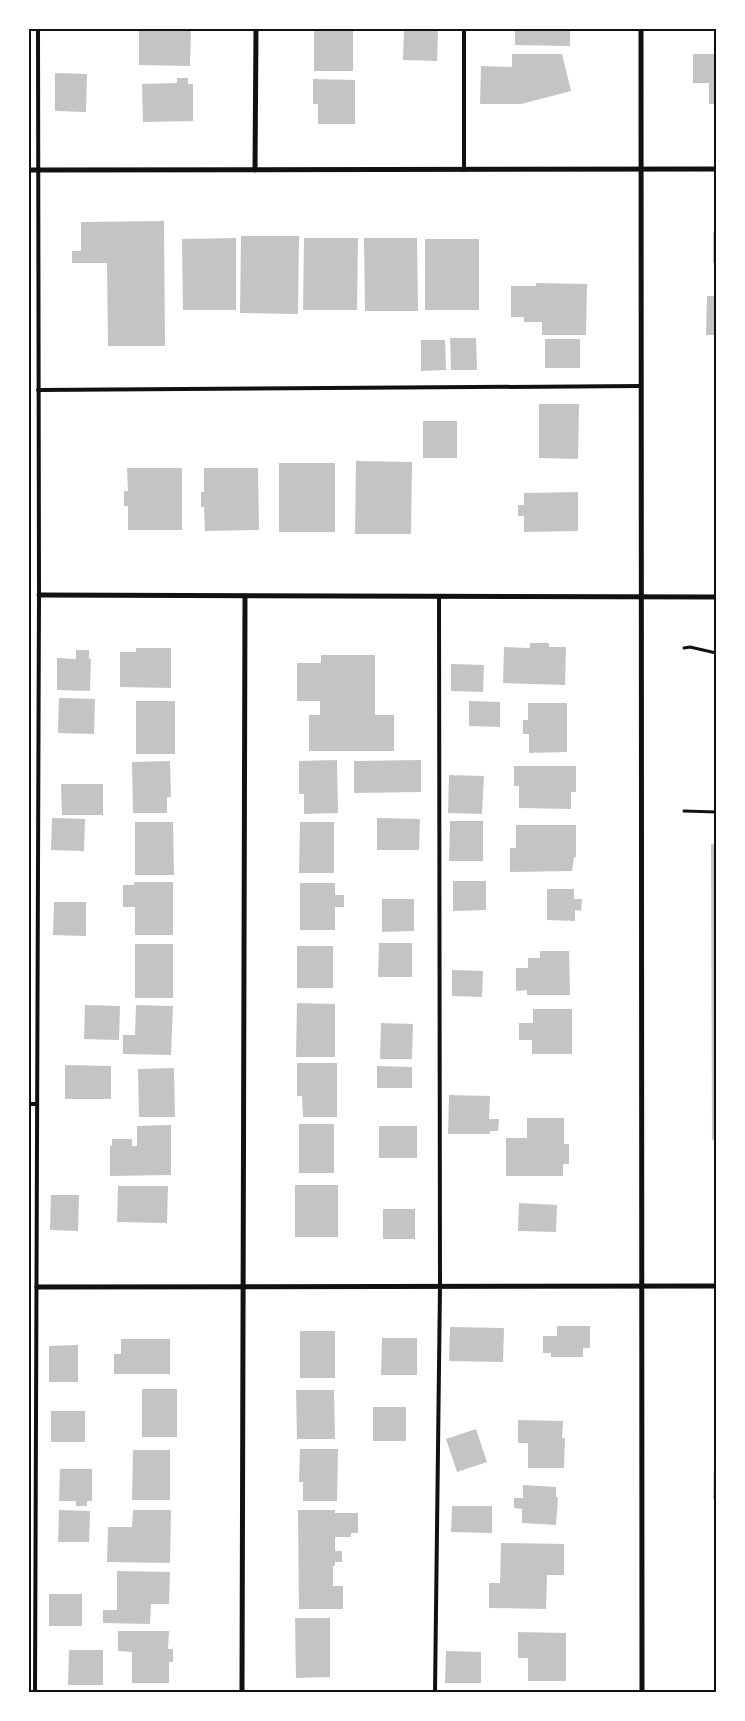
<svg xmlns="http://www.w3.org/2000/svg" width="745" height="1721" font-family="'Space Grotesk',sans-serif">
	<rect width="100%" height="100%" fill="#fff"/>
	<g fill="#c4c4c4">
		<polygon points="164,29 191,29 190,66 139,65 139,30 164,30"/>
		<polygon points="404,29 438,29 437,61 403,60"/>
		<polygon points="515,29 570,29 570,46 515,45"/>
		<rect x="314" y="31" width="39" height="40"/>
		<polygon points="715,48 716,48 716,104 709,104 709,83 693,83 693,54 714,54"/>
		<polygon points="512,54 562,54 571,91 521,104 480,104 481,66 512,67"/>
		<polygon points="55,73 87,74 86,112 55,111"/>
		<polygon points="177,78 188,78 188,84 193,84 193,121 143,122 142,84 177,83"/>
		<polygon points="313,79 355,80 355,124 318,124 318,104 313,104"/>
		<polygon points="164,221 165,346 108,346 107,263 72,263 72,251 81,251 81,222"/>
		<rect x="713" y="232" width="3" height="31"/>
		<polygon points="241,236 299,236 298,314 240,313"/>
		<polygon points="236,238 236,310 183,310 182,239"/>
		<polygon points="304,238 358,238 357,310 303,310"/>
		<polygon points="364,238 417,238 418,311 365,311"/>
		<rect x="425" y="239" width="54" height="71"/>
		<polygon points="536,283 587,284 586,335 542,335 542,322 524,322 524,317 511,317 511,286 536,286"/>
		<polygon points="707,296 716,296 716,335 706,335"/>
		<polygon points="450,338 476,338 477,370 451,370"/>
		<rect x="545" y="339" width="35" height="29"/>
		<polygon points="421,340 445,340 446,370 421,371"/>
		<polygon points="539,404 579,404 578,459 539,458"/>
		<rect x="423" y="421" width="34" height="37"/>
		<polygon points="356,461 412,462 411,534 355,534"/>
		<rect x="279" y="463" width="56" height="69"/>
		<polygon points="127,468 182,468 182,530 128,530 128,506 124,506 124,491 128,491"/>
		<polygon points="204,468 258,468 259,530 205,531 204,507 201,507 201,492 204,492"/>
		<polygon points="578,492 578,531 524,532 524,516 518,516 518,505 524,505 524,493"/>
		<polygon points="530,643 549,643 549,647 566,647 565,685 503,683 504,647 530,648"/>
		<polygon points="136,648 171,648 171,688 120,687 120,652 136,652"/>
		<polygon points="76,650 89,650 89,659 91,659 90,691 57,690 57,658 76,659"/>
		<polygon points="321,655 375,655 375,715 394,715 394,751 309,751 309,715 320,715 320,701 297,701 297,663 321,663"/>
		<polygon points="451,664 484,665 483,692 451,691"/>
		<polygon points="59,698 95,699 94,734 58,733"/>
		<rect x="136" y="701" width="39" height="53"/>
		<polygon points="469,701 500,702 500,727 469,726"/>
		<polygon points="528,703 567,703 567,752 529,753 529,734 523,734 523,720 528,720"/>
		<polygon points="337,760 338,813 304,814 304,794 299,794 299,761"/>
		<polygon points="421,760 421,792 354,793 354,761"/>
		<polygon points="170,761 171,797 167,797 167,813 133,813 132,762"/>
		<polygon points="514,766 576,766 576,792 571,792 571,809 519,808 519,786 514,786"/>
		<polygon points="449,775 484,776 482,814 448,813"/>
		<polygon points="61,784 103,784 103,815 62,815"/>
		<polygon points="52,818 85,819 84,851 51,850"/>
		<polygon points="377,818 420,819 419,850 377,850"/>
		<polygon points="450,821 483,821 483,861 449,861"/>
		<polygon points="135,822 173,822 174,875 135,875"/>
		<polygon points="300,822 334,822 334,873 299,873"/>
		<polygon points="516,825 576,825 576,857 574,857 572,871 510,872 510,848 516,848"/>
		<polygon points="711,844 716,844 716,1140 712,1140"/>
		<polygon points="453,881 486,881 486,910 453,911"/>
		<polygon points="134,882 173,882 173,935 135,935 135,907 123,907 123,885 134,885"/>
		<polygon points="300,883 335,883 335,895 344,895 344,907 335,907 335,930 300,930"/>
		<polygon points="547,889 574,889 574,899 582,899 581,911 575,910 575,921 547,920"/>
		<polygon points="382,899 414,899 414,931 382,932"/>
		<polygon points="54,902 86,902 86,936 53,935"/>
		<polygon points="379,943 412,943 412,977 378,977"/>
		<rect x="135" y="944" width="38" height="54"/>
		<rect x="297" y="946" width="36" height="42"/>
		<polygon points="540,951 569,951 570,995 527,995 527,990 516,991 516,968 528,968 528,958 540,958"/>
		<polygon points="452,970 483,971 482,997 452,996"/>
		<polygon points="297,1003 335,1004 335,1057 296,1057"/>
		<polygon points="85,1005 120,1006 119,1040 84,1039"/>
		<polygon points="136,1005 173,1006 171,1055 123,1054 123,1035 135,1035"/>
		<polygon points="533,1009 572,1009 572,1054 532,1054 532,1040 519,1040 519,1023 533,1023"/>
		<polygon points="381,1023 413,1024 412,1059 380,1059"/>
		<polygon points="297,1063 337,1063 337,1117 303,1117 302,1096 297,1096"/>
		<polygon points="65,1065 111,1066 111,1099 65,1099"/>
		<polygon points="377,1066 412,1067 412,1088 377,1088"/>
		<polygon points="174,1068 175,1117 139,1117 138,1069"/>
		<polygon points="449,1095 490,1096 489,1119 499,1119 498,1131 490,1131 490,1134 448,1134"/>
		<polygon points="527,1118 564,1118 564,1144 569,1144 569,1164 563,1164 563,1176 506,1176 506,1138 527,1138"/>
		<rect x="299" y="1124" width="35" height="49"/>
		<polygon points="171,1125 171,1175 110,1176 110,1146 112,1146 112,1139 132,1139 132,1146 137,1146 137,1126"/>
		<rect x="379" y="1126" width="38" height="32"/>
		<rect x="295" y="1185" width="43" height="52"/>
		<polygon points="118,1186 168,1186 167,1223 117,1222"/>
		<polygon points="51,1195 79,1195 78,1231 50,1230"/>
		<polygon points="519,1203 557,1205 556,1232 518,1231"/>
		<rect x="383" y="1209" width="32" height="30"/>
		<polygon points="557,1326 590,1326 590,1348 583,1348 583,1357 551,1357 551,1353 543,1353 543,1336 557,1336"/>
		<polygon points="450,1327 504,1328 503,1362 449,1361"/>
		<rect x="300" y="1331" width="35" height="47"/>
		<polygon points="382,1338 417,1338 417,1375 381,1375"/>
		<polygon points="121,1339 170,1339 170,1374 114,1374 114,1354 121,1354"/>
		<polygon points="78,1345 78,1382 49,1382 49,1346"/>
		<rect x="142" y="1389" width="35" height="48"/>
		<polygon points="296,1390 334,1390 335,1439 297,1439"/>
		<rect x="373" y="1407" width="33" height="34"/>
		<rect x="51" y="1411" width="34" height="31"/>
		<polygon points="518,1420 563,1421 562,1438 565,1438 564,1468 528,1468 528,1443 518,1443"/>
		<polygon points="476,1429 487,1462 457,1472 446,1439"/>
		<polygon points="300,1449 338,1449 337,1501 303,1501 303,1482 299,1482"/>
		<polygon points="133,1450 170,1450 170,1500 132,1500"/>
		<polygon points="714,1461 716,1461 716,1499 713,1499"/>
		<polygon points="60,1469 92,1469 92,1501 87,1501 87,1506 76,1506 76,1501 59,1501"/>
		<polygon points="523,1485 556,1487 556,1497 558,1497 556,1525 522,1523 522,1509 514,1508 514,1498 523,1498"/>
		<polygon points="452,1506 492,1506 492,1533 451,1532"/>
		<polygon points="59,1510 90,1511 89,1542 58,1542"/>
		<polygon points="133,1510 171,1510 170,1563 107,1562 108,1527 132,1527"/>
		<polygon points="298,1510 335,1510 335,1513 358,1513 358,1533 351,1533 351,1537 335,1537 335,1551 342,1551 342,1562 335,1562 335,1566 333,1566 333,1586 343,1586 343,1609 299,1609"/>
		<polygon points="501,1543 564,1544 564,1575 547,1575 546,1609 489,1608 489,1583 500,1583"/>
		<polygon points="117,1571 170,1572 169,1604 151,1604 150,1624 103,1623 103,1610 117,1610"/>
		<rect x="49" y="1594" width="33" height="32"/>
		<polygon points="295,1618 330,1618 330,1677 296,1678"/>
		<polygon points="118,1631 169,1631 168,1649 173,1649 173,1662 169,1662 169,1683 132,1683 132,1652 118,1651"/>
		<polygon points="518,1632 566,1633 566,1681 528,1681 528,1658 518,1658"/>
		<polygon points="69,1650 103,1650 103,1685 68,1685"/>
		<polygon points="446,1651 481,1652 481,1683 445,1683"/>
	</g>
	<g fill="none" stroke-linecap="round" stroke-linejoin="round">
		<g stroke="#111" stroke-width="3">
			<polyline points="684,648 690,647 716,653"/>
			<polyline points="684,811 716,812"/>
		</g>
		<g stroke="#111" stroke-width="4">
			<polyline points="464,29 464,170"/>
			<polyline points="38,390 641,386"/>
			<polyline points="29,1104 37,1104"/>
			<polyline points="35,1692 39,595 38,29"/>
			<polyline points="435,1692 440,1286 439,597"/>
		</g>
		<g stroke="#111" stroke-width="5">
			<polyline points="641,29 642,1692"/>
			<polyline points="29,170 716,169"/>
			<polyline points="255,170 256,29"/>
			<polyline points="39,595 716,597"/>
			<polyline points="37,1287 716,1286"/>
			<polyline points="242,1692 245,596"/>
		</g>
	</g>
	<rect width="745" height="1721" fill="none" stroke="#ffffff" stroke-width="60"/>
	<rect x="30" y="30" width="685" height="1661" fill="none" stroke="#111" stroke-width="2"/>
</svg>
